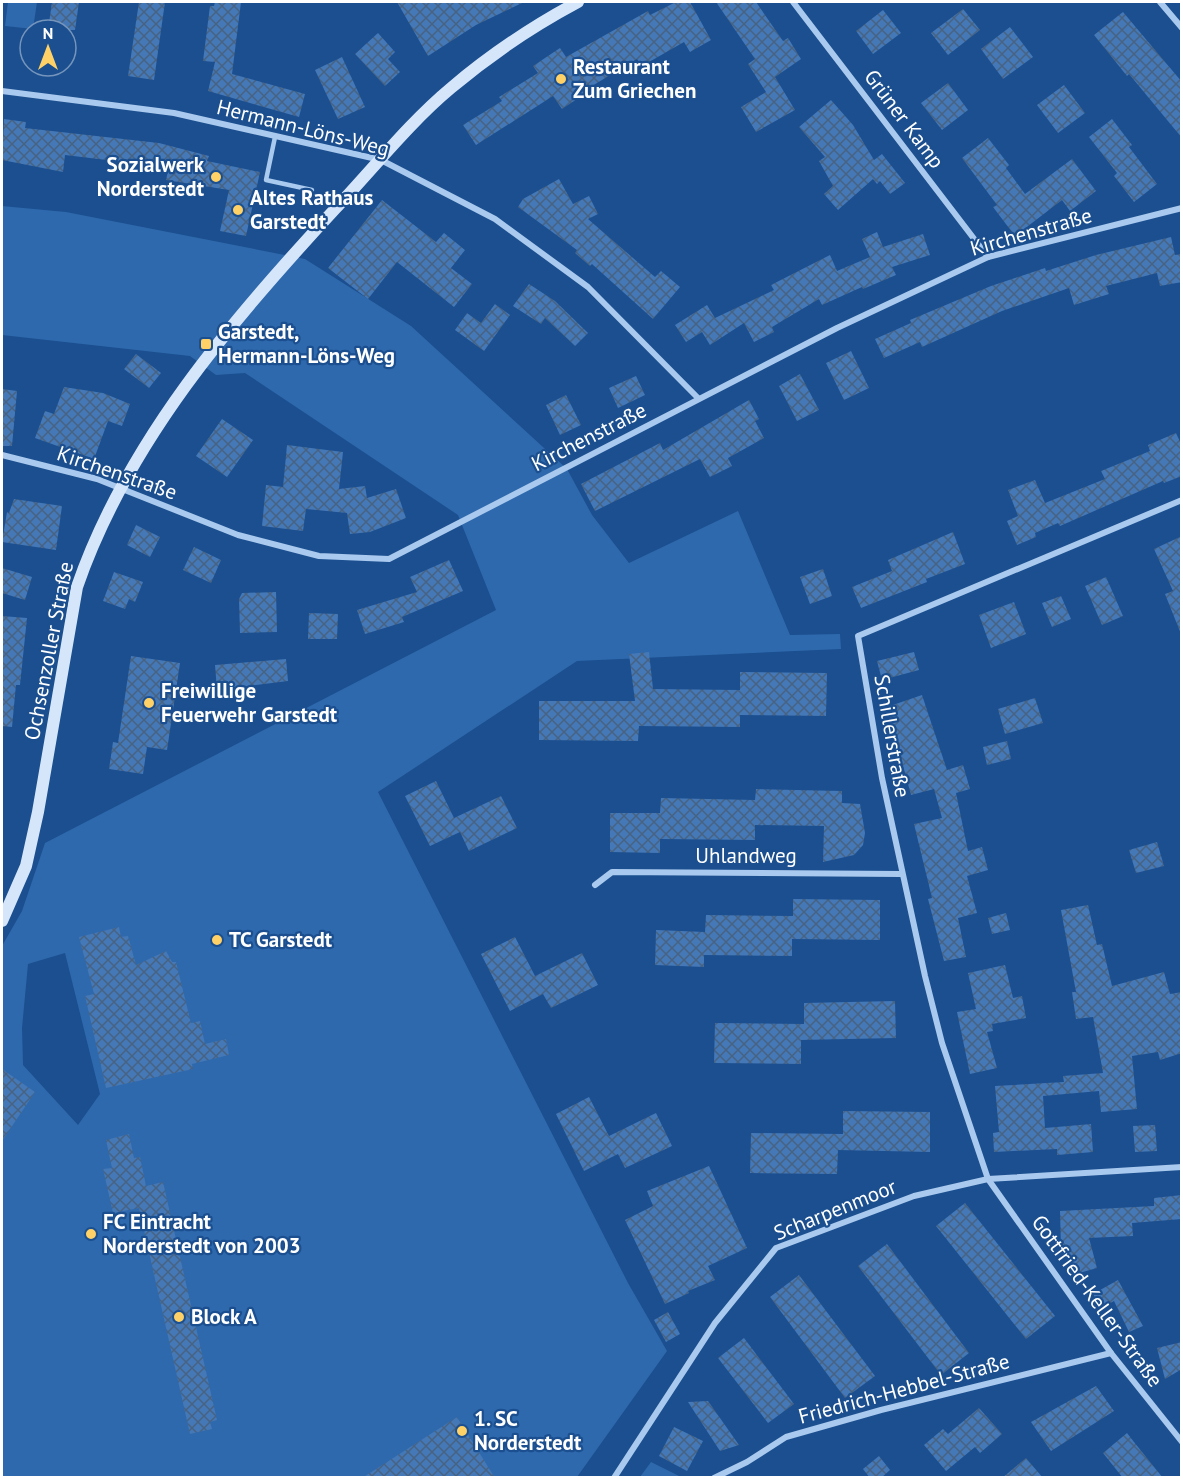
<svg xmlns="http://www.w3.org/2000/svg" width="1183" height="1479" font-family="'PT Sans',sans-serif">
	<defs>
		<pattern id="building-cross-hatch" width="8" height="8" patternUnits="userSpaceOnUse" patternTransform="scale(1.5)"><rect width="8" height="8" fill="#4478b7"/><path d="M0 0l8 8M0 8l8-8" fill="none" stroke="#486282"/></pattern>
	</defs>
	<rect width="100%" height="100%" fill="#1b4f8f"/>
	<g fill="#2e69ad" fill-rule="evenodd">
		<polygon points="8,2 37,2 33,29 5,26"/>
		<path d="M2 206 66 212 305 259 411 326 567 469 592 515 629 563 738 511 790 635 840 634 841 649 577 661 378 792 628 1283 667 1351 577 1477H2V946L22 911 45 843 496 610 458 515 245 373 216 375 190 356 2 335ZM65 953 100 1094 78 1125 23 1065 22 1028 28 964Z"/>
		<polygon points="651,1462 681,1477 640,1477"/>
	</g>
	<g fill="url(#building-cross-hatch)">
		<polygon points="52,2 79,2 75,30 48,30"/>
		<polygon points="139,2 165,2 154,80 128,76"/>
		<polygon points="215,2 241,2 232,74 305,94 299,117 208,91 215,62 203,61 210,6 214,6"/>
		<polygon points="397,2 524,2 476,25 428,56"/>
		<polygon points="676,2 690,2 711,40 690,52 684,42 642,66 637,59 587,89 589,91 562,109 553,96 476,145 463,125 502,101 499,97 538,73 533,66 560,48 566,57 648,11 650,15"/>
		<polygon points="716,2 756,2 783,41 788,38 801,59 775,77 795,110 756,132 741,107 766,92 748,64 755,59"/>
		<polygon points="963,9 980,30 948,55 931,33"/>
		<polygon points="883,10 901,33 873,54 856,31"/>
		<polygon points="1123,12 1182,82 1182,138 1129,74 1127,76 1094,35"/>
		<polygon points="1010,27 1033,57 1003,79 981,49"/>
		<polygon points="378,33 395,52 388,59 400,72 385,86 355,54"/>
		<polygon points="342,57 365,107 338,119 315,70"/>
		<polygon points="948,83 968,110 942,130 921,103"/>
		<polygon points="1064,85 1085,113 1058,133 1037,105"/>
		<polygon points="831,100 853,125 874,160 882,154 905,183 890,194 880,181 877,184 873,179 838,210 824,194 833,186 819,161 825,157 799,127"/>
		<polygon points="4,119 26,122 25,128 159,143 209,156 207,161 260,172 246,236 220,231 229,190 166,180 168,171 123,162 65,155 63,172 2,160"/>
		<polygon points="1112,119 1132,145 1129,147 1157,184 1134,202 1114,176 1117,173 1089,137"/>
		<polygon points="988,138 1009,165 1006,168 1025,194 1072,159 1096,191 1070,211 1062,200 1015,236 993,207 997,205 962,158"/>
		<polygon points="559,179 573,204 589,196 598,214 588,219 655,277 661,271 680,287 653,319 592,264 590,266 575,253 577,250 518,207 523,199"/>
		<polygon points="382,200 436,242 444,233 465,250 451,268 472,284 454,307 397,262 368,299 328,268"/>
		<polygon points="877,232 883,247 923,234 930,255 892,267 896,275 863,289 862,287 822,305 819,299 772,327 774,332 754,342 744,323 710,345 702,332 686,342 675,325 707,305 715,318 774,290 771,285 830,255 837,271 870,257 862,239"/>
		<polygon points="1171,237 1175,255 1182,254 1182,282 1160,286 1157,273 1106,286 1109,294 1074,305 1069,288 1002,311 922,347 920,342 884,358 875,339 911,323 910,320 991,286 1045,268 1046,271 1096,255"/>
		<polygon points="529,284 555,301 588,333 575,346 545,318 541,324 513,306"/>
		<polygon points="495,304 510,315 484,351 455,330 467,313 481,323"/>
		<polygon points="851,351 869,388 844,400 826,363"/>
		<polygon points="136,354 161,373 149,388 124,369"/>
		<polygon points="800,374 819,410 797,421 779,386"/>
		<polygon points="636,376 645,395 618,408 609,388"/>
		<polygon points="64,387 103,393 130,404 122,426 108,421 94,459 35,438 45,411 54,414"/>
		<polygon points="2,389 17,391 12,446 2,446"/>
		<polygon points="566,395 581,425 560,435 546,405"/>
		<polygon points="749,400 759,419 755,421 764,438 728,458 732,466 710,477 700,459 595,511 581,484 660,443 663,450"/>
		<polygon points="222,419 253,440 227,477 196,456"/>
		<polygon points="1176,433 1182,446 1182,476 1164,483 1163,481 1060,526 1058,523 1035,533 1036,537 1017,545 1007,521 1018,516 1008,490 1035,480 1045,503 1105,479 1101,471 1150,451 1148,445"/>
		<polygon points="287,445 343,452 339,489 365,486 367,498 396,489 406,518 370,532 350,534 347,513 306,509 303,531 262,526 266,485 283,487"/>
		<polygon points="14,499 62,506 56,550 2,542 7,512 9,513"/>
		<polygon points="136,525 160,537 150,557 127,545"/>
		<polygon points="953,532 965,564 926,579 927,582 861,608 852,587 892,571 888,560"/>
		<polygon points="1182,536 1182,634 1181,634 1165,594 1173,591 1154,549"/>
		<polygon points="194,547 221,560 211,583 183,570"/>
		<polygon points="449,560 463,591 402,617 404,622 365,634 357,610 417,592 410,577"/>
		<polygon points="2,568 32,577 25,600 2,593"/>
		<polygon points="823,569 832,596 810,604 800,577"/>
		<polygon points="114,572 143,582 135,602 129,599 125,609 103,601"/>
		<polygon points="1106,577 1123,616 1102,625 1085,586"/>
		<polygon points="276,592 277,632 240,633 239,599 242,593"/>
		<polygon points="1061,596 1071,619 1052,627 1042,603"/>
		<polygon points="1014,602 1026,634 991,648 979,615"/>
		<polygon points="309,613 338,614 337,639 308,639"/>
		<polygon points="2,616 27,618 20,685 16,685 12,727 2,726"/>
		<polygon points="649,652 653,689 740,690 740,672 827,673 826,716 740,715 740,727 639,726 638,741 539,740 539,701 635,701 629,654"/>
		<polygon points="914,652 919,670 882,680 877,661"/>
		<polygon points="131,656 180,663 167,750 147,747 143,774 109,769 113,742 118,743"/>
		<polygon points="286,659 288,681 217,690 215,665"/>
		<polygon points="922,695 947,770 963,765 970,789 956,793 968,851 982,847 988,870 967,876 977,913 958,918 966,957 944,961 928,899 932,898 914,824 942,818 934,789 911,795 887,707"/>
		<polygon points="1035,698 1043,723 1005,734 998,709"/>
		<polygon points="1007,741 1011,759 987,765 983,747"/>
		<polygon points="436,781 454,818 501,796 517,828 469,851 460,832 430,846 405,796"/>
		<polygon points="756,789 842,791 842,803 860,804 865,833 863,845 854,855 823,862 824,826 755,825 755,840 660,839 660,853 610,852 610,813 660,813 661,798 755,800"/>
		<polygon points="1157,842 1164,866 1136,873 1129,850"/>
		<polygon points="793,899 880,900 880,940 792,939 792,956 704,955 704,967 655,965 656,930 705,932 706,915 793,916"/>
		<polygon points="1088,905 1097,945 1102,944 1112,986 1164,972 1170,994 1182,992 1182,1053 1160,1060 1158,1052 1132,1056 1137,1109 1101,1112 1099,1091 1043,1096 1045,1128 1091,1124 1093,1152 1057,1155 1057,1149 994,1152 993,1133 999,1132 995,1086 1064,1082 1063,1076 1103,1073 1093,1017 1076,1019 1072,992 1076,992 1061,910"/>
		<polygon points="1006,913 1010,930 992,934 988,918"/>
		<polygon points="119,927 121,937 128,936 136,965 166,951 172,962 176,962 191,1023 200,1021 205,1044 226,1039 229,1055 192,1064 193,1069 106,1088 85,996 94,994 79,937"/>
		<polygon points="515,937 535,976 582,953 598,985 551,1008 543,994 510,1011 481,954"/>
		<polygon points="1005,965 1013,998 1022,996 1026,1018 992,1024 993,1031 987,1032 997,1068 970,1074 957,1012 976,1009 968,973"/>
		<polygon points="895,1001 896,1038 801,1040 801,1064 714,1063 715,1023 804,1024 804,1003"/>
		<polygon points="2,1069 35,1092 2,1141"/>
		<polygon points="589,1097 609,1136 656,1113 672,1146 625,1168 618,1154 584,1171 556,1114"/>
		<polygon points="843,1111 930,1112 930,1152 838,1150 837,1174 750,1173 751,1133 843,1134"/>
		<polygon points="1155,1125 1157,1151 1135,1152 1133,1126"/>
		<polygon points="129,1134 134,1158 140,1157 146,1186 163,1182 217,1420 210,1422 212,1429 190,1434 139,1208 113,1213 103,1169 112,1168 106,1140"/>
		<polygon points="709,1166 747,1248 708,1266 715,1280 688,1291 689,1293 665,1304 625,1220 653,1206 647,1191"/>
		<polygon points="1182,1195 1182,1219 1132,1223 1133,1236 1089,1238 1097,1268 1072,1275 1066,1249 1061,1249 1060,1211 1154,1206 1154,1198"/>
		<polygon points="965,1203 1055,1316 1026,1339 936,1226"/>
		<polygon points="887,1244 969,1353 941,1375 858,1266"/>
		<polygon points="799,1275 875,1376 845,1398 770,1297"/>
		<polygon points="1118,1280 1143,1326 1129,1332 1114,1301 1102,1308 1093,1294"/>
		<polygon points="668,1312 680,1334 666,1342 654,1320"/>
		<polygon points="744,1338 794,1404 768,1423 718,1358"/>
		<polygon points="1182,1342 1182,1369 1165,1379 1157,1348"/>
		<polygon points="1096,1386 1114,1411 1051,1451 1031,1422"/>
		<polygon points="708,1401 739,1445 720,1451 688,1402"/>
		<polygon points="979,1408 1002,1434 980,1453 975,1447 946,1471 924,1445 943,1429 948,1434"/>
		<polygon points="457,1417 495,1478 362,1478"/>
		<polygon points="674,1427 703,1441 687,1471 659,1456"/>
		<polygon points="1127,1433 1134,1442 1163,1478 1123,1478 1103,1453"/>
		<polygon points="879,1456 890,1470 881,1478 870,1478 863,1469"/>
		<polygon points="1026,1458 1043,1478 1002,1478"/>
	</g>
	<g fill="none" stroke-linecap="round" stroke-linejoin="round">
		<polyline stroke="#a9c9ee" stroke-width="4.5" points="275,137 266,180 312,190"/>
		<g stroke="#a9c9ee" stroke-width="6">
			<polyline points="793,2 988,257"/>
			<polyline points="1160,2 1182,28"/>
			<polyline points="2,91 174,113 381,160 495,219 588,287 698,398"/>
			<polyline points="2,455 97,479 238,535 319,556 389,559 837,328 988,257 1182,208"/>
			<polyline points="1182,500 858,636 882,778 925,976 942,1043 988,1179 1111,1353 1182,1442"/>
			<polyline points="595,885 612,872 901,874"/>
			<polyline points="614,1478 715,1323 776,1248 914,1196 988,1179 1182,1167"/>
			<polyline points="714,1478 747,1462 786,1437 881,1410 1111,1353"/>
		</g>
		<path stroke="#d6e6fa" stroke-width="12" d="M2 921 26 866 38 812 77 587C127 442 232 320 335 209 372 170 410 122 451 88 490 55 533 26 578 2"/>
	</g>
	<g fill="#ffd166" stroke="#1b4f8f" stroke-width="2">
		<circle cx="561" cy="79" r="6"/>
		<circle cx="216" cy="177" r="6"/>
		<circle cx="238" cy="210" r="6"/>
		<rect x="200" y="338" width="12" height="12" rx="3"/>
		<circle cx="149" cy="703" r="6"/>
		<circle cx="217" cy="940" r="6"/>
		<circle cx="91" cy="1234" r="6"/>
		<circle cx="179" cy="1317" r="6"/>
		<circle cx="462" cy="1431" r="6"/>
	</g>
	<g text-anchor="middle" stroke-width="4.5" stroke-linejoin="round" paint-order="stroke">
		<g font-size="21" font-weight="bold" fill="#fff" stroke="#1b4f8f" text-anchor="start">
			<text x="573" y="74">Restaurant<tspan x="573" dy="24">Zum Griechen</tspan></text>
			<text x="204" y="172" text-anchor="end">Sozialwerk<tspan x="204" dy="24">Norderstedt</tspan></text>
			<text x="250" y="205">Altes Rathaus<tspan x="250" dy="24">Garstedt</tspan></text>
			<text x="218" y="339">Garstedt,<tspan x="218" dy="24">Hermann-Löns-Weg</tspan></text>
			<text x="161" y="698">Freiwillige<tspan x="161" dy="24">Feuerwehr Garstedt</tspan></text>
			<text x="229" y="947">TC Garstedt</text>
			<text x="103" y="1229">FC Eintracht<tspan x="103" dy="24">Norderstedt von 2003</tspan></text>
			<text x="191" y="1324">Block A</text>
			<text x="474" y="1426">1. SC<tspan x="474" dy="24">Norderstedt</tspan></text>
		</g>
		<g font-size="21" fill="#fff" stroke="#1b4f8f">
			<text transform="translate(904 119) rotate(53)" y="7">Grüner Kamp</text>
			<text transform="translate(303 128) rotate(14)" y="7">Hermann-Löns-Weg</text>
			<text transform="translate(1031 232) rotate(-16)" y="7">Kirchenstraße</text>
			<text transform="translate(589 437) rotate(-27)" y="7">Kirchenstraße</text>
			<text transform="translate(117 473) rotate(19)" y="7">Kirchenstraße</text>
			<text transform="translate(49 651) rotate(-79)" y="7">Ochsenzoller Straße</text>
			<text transform="translate(892 736) rotate(80)" y="7">Schillerstraße</text>
			<text x="746" y="863">Uhlandweg</text>
			<text transform="translate(835 1210) rotate(-22)" y="7">Scharpenmoor</text>
			<text transform="translate(1097 1301) rotate(54)" y="7">Gottfried-Keller-Straße</text>
			<text transform="translate(904 1389) rotate(-15)" y="7">Friedrich-Hebbel-Straße</text>
		</g>
	</g>
	<rect width="1183" height="1479" fill="none" stroke="#ffffff" stroke-width="6"/>
	<g transform="translate(48 48)"><circle r="28" fill="#1b4f8f" stroke="#7695bc" stroke-width="1.5"/>
	<path d="M0-4.5L10 22L0 15L-10 22Z" fill="#ffd166"/>
	<text y="-9" font-size="16" font-weight="bold" text-anchor="middle" fill="#ffffff">N</text>
	</g>
</svg>
